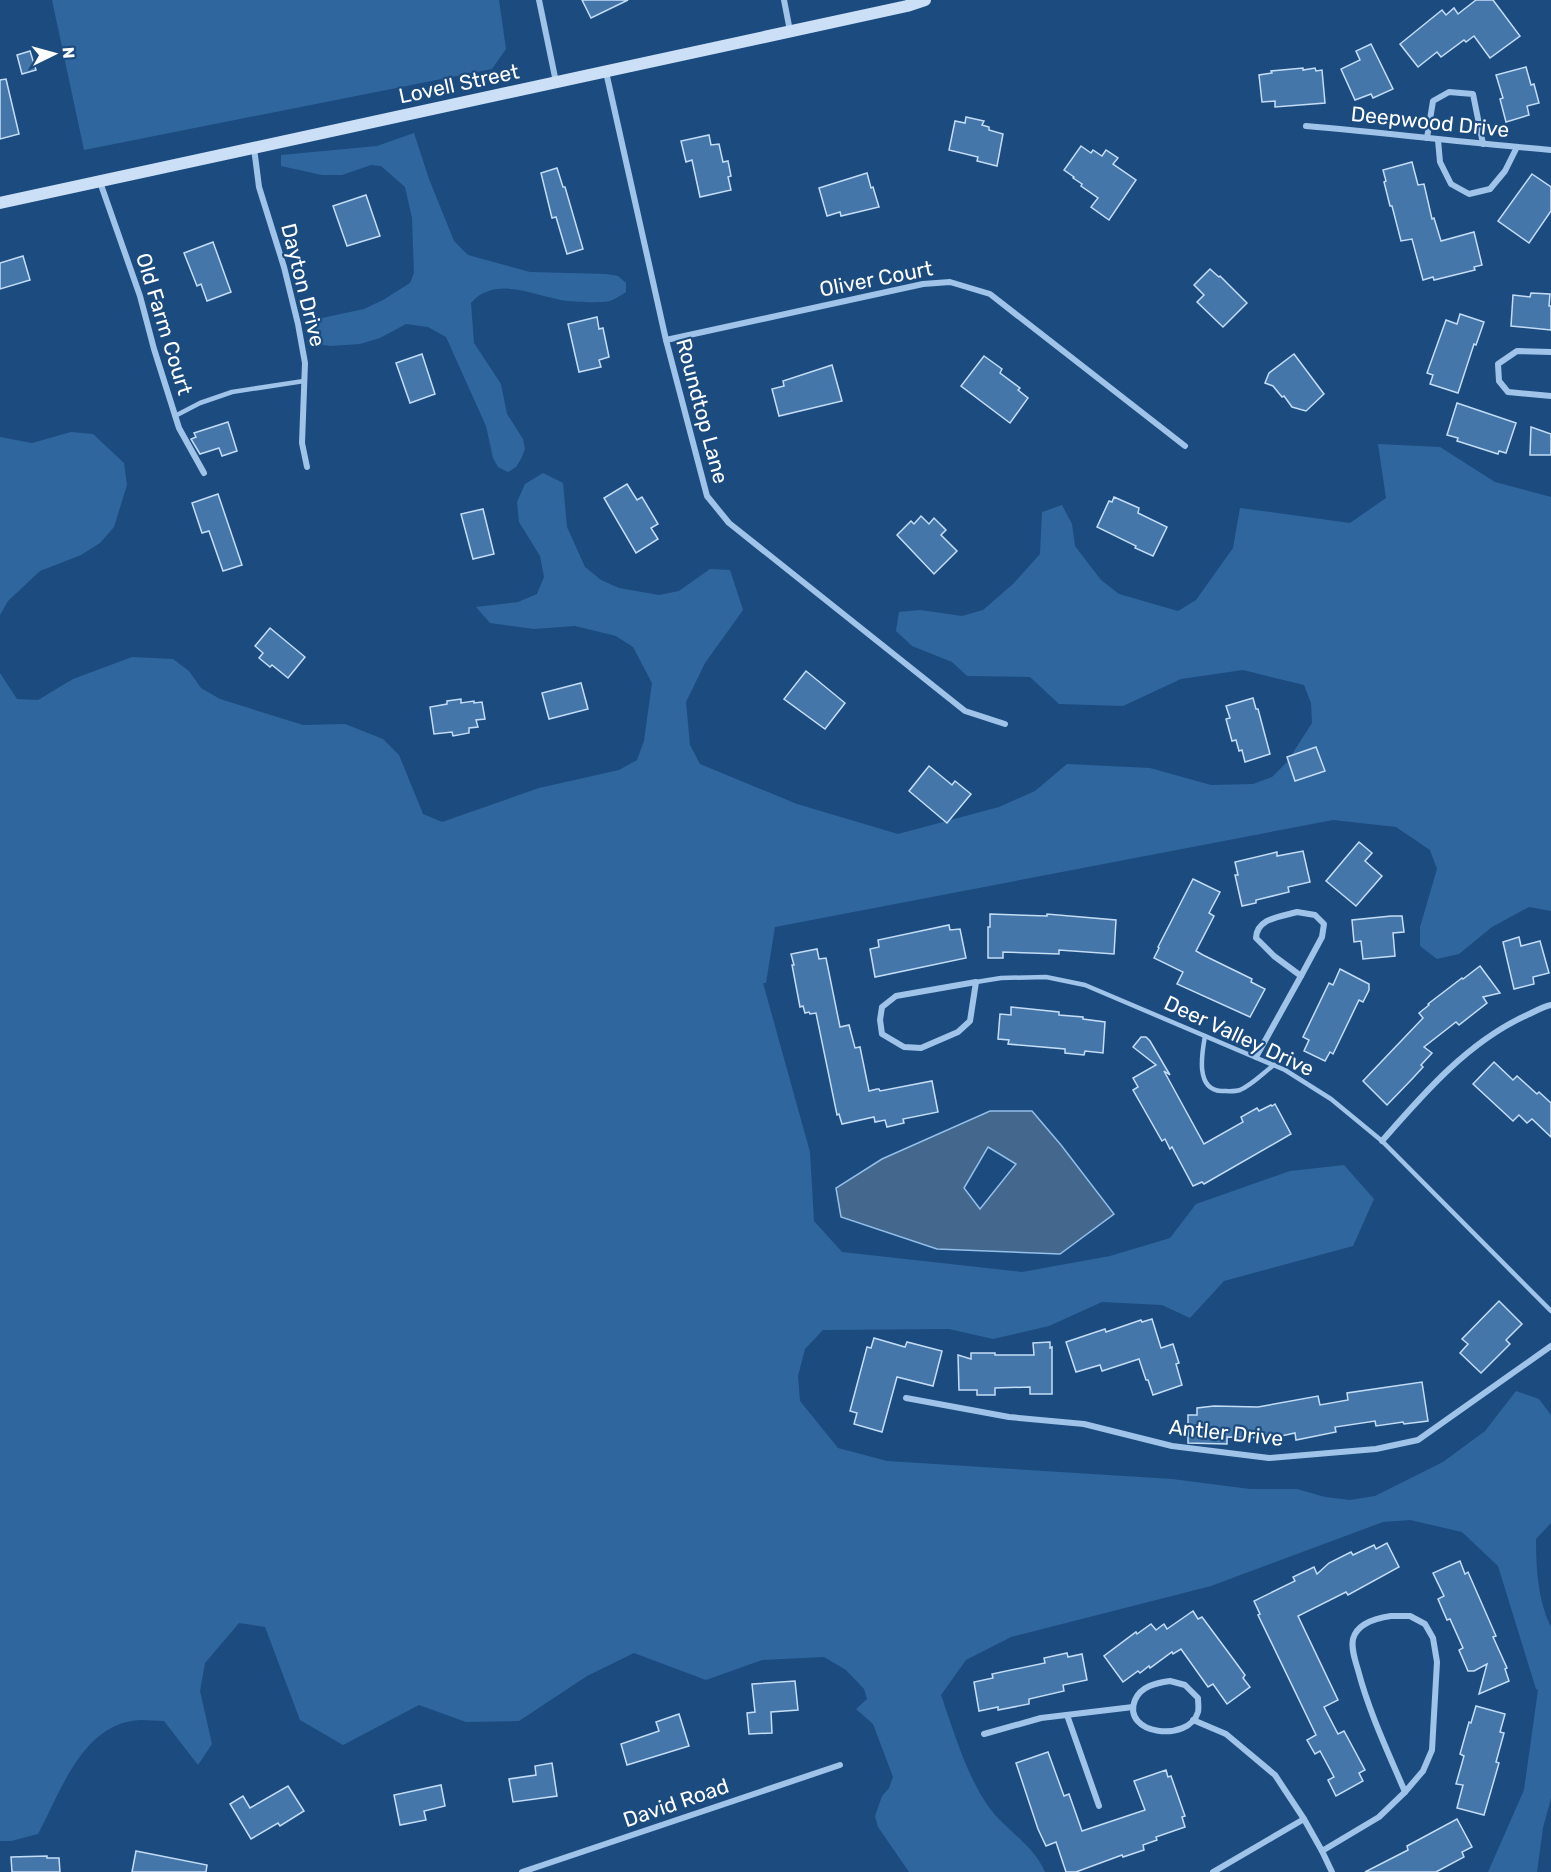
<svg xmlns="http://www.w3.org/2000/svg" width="1551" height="1872" font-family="Rubik,sans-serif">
	<rect width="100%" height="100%" fill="#1c4c7f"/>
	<g fill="#2f669e">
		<polygon points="52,0 499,0 506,49 492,69 84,150"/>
		<path d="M414 133 429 179 454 241 468 255 530 272 606 274 618 276 626 283V292C621 295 615 299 610 301 601 303 577 302 568 301 536 297 496 274 471 303L474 343 501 384 507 414 523 439 525 449 521 459 516 467 508 472 498 467 493 458 486 426 446 337 428 327 406 324 380 338 360 344 330 346 319 344 313 335V324L322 318 364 309 383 300 410 283 414 273 412 218 405 187 381 166 371 165 342 175H322L281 166V155L377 146Z"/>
		<polygon points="71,432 93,434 124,463 127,485 114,527 100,543 81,555 40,571 8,601 0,615 0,437 32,443"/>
		<path d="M1378 444 1440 447 1495 482 1551 497V911L1529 907 1492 927 1459 954 1437 959 1420 946V927L1437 869 1430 850 1396 827 1333 820 775 927 766 983H763L810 1152 814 1221 842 1252 1022 1272 1110 1256 1170 1238 1196 1204 1290 1171 1344 1165 1374 1199 1353 1246 1224 1281 1190 1318 1162 1305 1102 1302 1049 1326 993 1339 949 1329 823 1330 805 1349 798 1376 800 1401 838 1448 887 1461 1172 1479 1250 1489H1297L1325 1497 1350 1500 1375 1496 1443 1462 1485 1431 1516 1391 1539 1399 1551 1415V1523L1536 1539C1536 1568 1538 1601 1551 1627V1798L1543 1828 1537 1872H1488L1524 1790 1538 1690 1536 1689 1498 1566 1462 1532 1410 1520 1383 1522 1211 1586 1011 1637 966 1660 941 1695C954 1732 966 1774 988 1806 1005 1830 1033 1844 1045 1872H909L878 1827 875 1816 882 1796 889 1788 893 1777 873 1724 856 1709 867 1699 864 1689 846 1670 824 1657 762 1660 706 1680 634 1653 587 1676 519 1721 466 1722 419 1705 343 1745 300 1720 265 1627 239 1623 205 1663 200 1691 212 1744 198 1765 164 1721C157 1721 149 1720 141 1720 83 1722 61 1791 38 1834L11 1841H0V673L17 699 38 700 73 679 132 657 173 659 189 671 201 688 220 699 303 725 345 724 383 739 399 755 423 814 442 822 539 788 619 770 637 760 644 741 652 683 633 647 616 636 575 626 534 629 490 623 476 607 518 602 537 594 544 577 540 556 519 522 517 502 525 484 543 473 563 483 567 527 585 567 601 580 619 588 659 595 679 591 710 569 730 570 743 610 705 663 686 702 690 745 700 764 797 804 898 834 999 807 1035 791 1067 764 1150 768 1211 785 1253 784 1272 777 1287 762 1312 723 1311 703 1304 685 1243 670 1181 679 1123 706 1059 704 1030 677 967 676 952 662 912 646 896 631 899 612 920 610 962 616 983 610 1013 584 1040 554 1042 512 1062 505 1072 524 1075 546 1101 580 1119 594 1178 611 1196 600 1233 548 1240 508 1350 523 1386 498Z"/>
	</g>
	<path fill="#44678d" stroke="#93bfeb" stroke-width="1.5" fill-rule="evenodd" d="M990 1111H1032L1061 1145 1114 1214 1060 1254 937 1249 841 1217 836 1188 882 1159ZM988 1147 1016 1164 980 1209 964 1188Z"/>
	<g fill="#4476a9" stroke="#c4ddf7" stroke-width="1.5">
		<polygon points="582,0 628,0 591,18"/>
		<polygon points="1476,0 1493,0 1520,36 1490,58 1474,36 1466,42 1464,40 1441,57 1437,52 1418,67 1400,44 1442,10 1446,15 1454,8 1458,14"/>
		<polygon points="1371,44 1393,89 1373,98 1371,94 1355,100 1341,69 1360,60 1356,51"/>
		<polygon points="30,51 36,70 22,74 17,55"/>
		<polygon points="1526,67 1531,85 1534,84 1539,103 1527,106 1529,115 1506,122 1500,99 1503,98 1496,75"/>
		<polygon points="1303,68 1303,70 1315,68 1316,71 1322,70 1325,103 1275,107 1275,101 1262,102 1259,75 1272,73 1271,71"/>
		<polygon points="6,79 19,134 0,139 0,80"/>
		<polygon points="966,117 984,121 982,125 989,127 989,130 1003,134 997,166 977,161 978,157 949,150 955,121 965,123"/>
		<polygon points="709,135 711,145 719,144 723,162 728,161 731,176 728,177 731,190 700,197 692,160 686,162 681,141"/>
		<polygon points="1081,146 1091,153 1093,150 1102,156 1106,150 1118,158 1113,164 1136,180 1109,220 1091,207 1098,198 1081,186 1082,184 1073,178 1074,177 1064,170"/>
		<polygon points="1412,162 1418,185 1424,184 1432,219 1434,218 1441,241 1474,232 1482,265 1474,267 1475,270 1434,280 1433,277 1423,280 1412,239 1401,241 1392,206 1390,206 1384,182 1386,181 1383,170"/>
		<polygon points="557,168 563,187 565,187 583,249 567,254 556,217 552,218 541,173"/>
		<polygon points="867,173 871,188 873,187 879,207 841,216 840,212 827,216 819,188"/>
		<polygon points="1532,174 1551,187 1551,211 1529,243 1498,221"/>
		<polygon points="366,195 380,236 347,246 333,206"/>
		<polygon points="213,242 231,292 207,301 201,284 197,286 184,253"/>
		<polygon points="23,256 30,280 0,289 0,263"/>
		<polygon points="1210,269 1219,277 1220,276 1247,303 1223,327 1197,302 1204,295 1194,285"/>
		<polygon points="1531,293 1550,294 1549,306 1551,306 1551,330 1511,326 1513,295 1530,297"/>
		<polygon points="1460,314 1484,322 1476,345 1474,344 1458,393 1430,384 1433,375 1427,373 1446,320 1457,324"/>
		<polygon points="597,317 599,329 603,328 609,357 599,360 601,367 579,372 568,324"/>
		<polygon points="422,354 435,394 410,403 396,363"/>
		<polygon points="1294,354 1324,394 1306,411 1292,407 1284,396 1282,397 1273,386 1265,383 1269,373"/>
		<polygon points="984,356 1002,369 1000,373 1020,388 1018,390 1028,398 1010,423 961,386"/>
		<polygon points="832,365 842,401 779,416 772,389 784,386 783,381"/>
		<polygon points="1457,403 1516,423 1506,453 1499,451 1498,454 1457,441 1458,438 1447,435"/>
		<polygon points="228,422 237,451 222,456 219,448 200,454 191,439 196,437 194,433"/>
		<polygon points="1531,427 1551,434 1551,455 1530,455"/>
		<polygon points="627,484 637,500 642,497 658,524 651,528 658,539 636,553 604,498"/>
		<polygon points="218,494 242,565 223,571 209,531 202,533 192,503"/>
		<polygon points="1114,497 1139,508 1138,513 1167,527 1153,556 1135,548 1136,546 1097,527 1109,501 1112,502"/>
		<polygon points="483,509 494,554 473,559 461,514"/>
		<polygon points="921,516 929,524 934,518 946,530 941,535 957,551 934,574 897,535 911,521 914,524"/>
		<polygon points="270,628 305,657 288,678 272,665 270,667 259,658 263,653 255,646"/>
		<polygon points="806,671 845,703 825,729 784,699"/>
		<polygon points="581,683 588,709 549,719 542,693"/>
		<polygon points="1253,698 1256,709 1258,709 1270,754 1245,762 1242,750 1239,751 1236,740 1232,741 1226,719 1230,718 1226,706"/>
		<polygon points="461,699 461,703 474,701 474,703 482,702 485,719 476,720 478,727 469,728 469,733 453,736 452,732 434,734 430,707 447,704 447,701"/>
		<polygon points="1316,747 1325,771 1295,781 1287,757"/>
		<polygon points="929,766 952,785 955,781 971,794 947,823 909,791"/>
		<polygon points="1359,842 1372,853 1365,861 1382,876 1356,906 1326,881"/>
		<polygon points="1303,851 1310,882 1288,887 1289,892 1256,900 1256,903 1242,906 1235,875 1238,875 1235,862 1277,852 1277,856"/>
		<polygon points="1193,879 1220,892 1209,913 1214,916 1196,951 1203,955 1252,979 1251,982 1265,989 1250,1017 1177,984 1183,972 1154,958 1159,948 1158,947"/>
		<polygon points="990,914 1047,916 1047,914 1116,920 1114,954 1059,950 1059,954 1003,952 1003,958 988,958 988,927 990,927"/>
		<polygon points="1391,916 1402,916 1404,932 1393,933 1395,956 1363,959 1361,941 1354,942 1352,920"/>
		<polygon points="949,925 950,930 960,929 966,958 875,977 870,949 879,947 878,940"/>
		<polygon points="1519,937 1521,946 1540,941 1549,973 1533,977 1534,984 1514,989 1503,942"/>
		<polygon points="817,949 819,959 826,958 840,1027 849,1025 855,1048 860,1047 869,1091 877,1089 879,1089 880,1091 932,1081 938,1112 903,1119 904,1123 887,1127 885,1120 875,1122 874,1117 842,1124 839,1114 837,1115 816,1013 810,1014 809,1012 805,1013 803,1006 800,1007 792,965 794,965 791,954"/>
		<polygon points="1480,966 1500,993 1483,997 1487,1003 1459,1025 1456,1022 1424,1047 1432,1053 1421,1065 1423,1067 1413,1078 1387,1105 1363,1081 1423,1018 1419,1013 1429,1005 1428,1004 1462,978 1463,979"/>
		<polygon points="1340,969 1369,984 1369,990 1363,1002 1359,1000 1333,1054 1330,1052 1325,1061 1304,1051 1309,1040 1303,1037 1329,983 1333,985"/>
		<polygon points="1011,1007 1059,1012 1059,1015 1083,1017 1083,1019 1105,1022 1103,1053 1085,1051 1084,1055 1065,1053 1065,1049 1008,1044 1009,1040 998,1039 1000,1014 1011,1015"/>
		<polygon points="1141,1037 1146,1037 1150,1041 1170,1075 1164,1071 1204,1144 1243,1122 1241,1117 1257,1108 1259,1111 1271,1105 1272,1106 1275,1104 1291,1134 1204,1184 1202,1182 1193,1186 1172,1147 1170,1149 1165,1139 1162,1141 1133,1090 1138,1087 1133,1078 1156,1065 1133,1047"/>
		<polygon points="1494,1062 1513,1080 1517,1076 1537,1094 1539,1092 1551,1103 1551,1137 1532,1119 1527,1123 1519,1115 1513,1121 1473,1084"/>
		<polygon points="1499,1301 1522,1324 1506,1340 1510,1344 1481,1373 1460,1353 1468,1344 1462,1339"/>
		<polygon points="1152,1319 1161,1348 1173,1344 1179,1363 1176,1364 1182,1385 1153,1395 1148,1380 1146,1380 1139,1359 1102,1371 1100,1365 1076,1372 1066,1342 1105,1329 1106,1332 1141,1320 1142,1322"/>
		<polygon points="874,1338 905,1347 907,1342 942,1351 933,1386 897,1377 882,1432 854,1424 857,1413 850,1411 867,1347 871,1348"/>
		<polygon points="1050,1342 1050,1348 1052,1347 1052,1394 1030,1394 1030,1387 995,1388 995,1395 977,1395 977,1390 959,1390 958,1355 971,1359 971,1353 995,1353 995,1355 1034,1355 1033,1343"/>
		<polygon points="1422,1382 1428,1421 1404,1424 1403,1422 1376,1426 1375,1421 1335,1427 1336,1432 1296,1440 1295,1433 1272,1438 1227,1437 1227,1444 1188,1443 1188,1415 1197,1415 1197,1408 1214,1406 1258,1407 1318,1396 1320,1405 1348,1400 1347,1393"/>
		<polygon points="1387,1543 1399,1567 1348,1595 1346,1592 1298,1616 1338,1700 1324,1707 1338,1734 1344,1731 1365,1770 1359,1773 1363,1781 1336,1796 1328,1780 1334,1777 1320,1751 1315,1754 1307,1740 1316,1735 1258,1615 1260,1614 1254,1601 1295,1581 1293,1577 1314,1567 1317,1574 1329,1563 1351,1552 1353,1555 1374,1545 1376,1549"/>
		<polygon points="1460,1561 1465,1574 1468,1572 1496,1636 1493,1637 1507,1668 1505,1669 1509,1681 1479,1694 1487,1664 1474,1671 1468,1671 1459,1650 1463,1648 1450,1619 1447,1620 1438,1599 1444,1596 1433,1573"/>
		<polygon points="1193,1611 1198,1619 1202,1617 1231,1656 1245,1675 1243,1678 1250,1687 1227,1704 1213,1684 1208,1687 1181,1649 1173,1654 1172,1652 1150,1668 1149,1666 1140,1673 1138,1671 1123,1682 1104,1656 1136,1632 1137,1634 1151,1624 1156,1630 1164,1624 1167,1629"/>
		<polygon points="1067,1653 1068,1657 1082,1654 1087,1680 1063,1685 1064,1691 1029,1699 1029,1704 998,1710 998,1707 979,1711 974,1682 993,1678 992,1674 1045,1663 1044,1658"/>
		<polygon points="795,1681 798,1710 771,1712 772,1733 749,1734 747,1713 755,1712 752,1684"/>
		<polygon points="1476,1706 1505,1714 1500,1732 1504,1733 1496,1762 1499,1763 1484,1815 1457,1808 1463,1785 1456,1784 1464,1756 1460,1754 1469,1722 1471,1723"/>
		<polygon points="679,1714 689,1746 627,1765 621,1744 659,1731 656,1722"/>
		<polygon points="1048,1752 1064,1796 1069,1794 1082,1831 1145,1810 1134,1781 1166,1770 1168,1777 1171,1776 1185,1816 1182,1817 1185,1827 1156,1837 1157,1840 1143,1845 1144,1850 1123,1857 1122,1855 1076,1872 1066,1872 1056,1842 1046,1846 1038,1829 1016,1763"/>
		<polygon points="552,1763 557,1796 513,1802 509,1779 536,1775 535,1766"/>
		<polygon points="441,1785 445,1806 424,1811 426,1820 400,1825 394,1795"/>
		<polygon points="288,1786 304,1811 280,1826 278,1823 251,1839 230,1804 243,1796 250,1808"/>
		<polygon points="1457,1819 1472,1847 1462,1852 1464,1857 1436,1872 1365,1872 1408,1850 1407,1846"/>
		<polygon points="136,1851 207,1865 206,1872 132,1872"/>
		<polygon points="47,1856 47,1858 59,1858 60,1872 12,1872 11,1857"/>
	</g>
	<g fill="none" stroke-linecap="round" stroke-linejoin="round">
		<g stroke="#a0c4e9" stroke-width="4.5">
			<polyline points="175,416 200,403 232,392 304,381"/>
			<polyline points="976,982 1001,978 1046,977 1085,985 1285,1070 1331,1099 1382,1141 1551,1311"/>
			<path d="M1205 1036C1202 1053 1195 1089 1221 1091 1227 1091 1234 1092 1240 1090 1252 1085 1263 1073 1274 1065"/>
		</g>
		<g stroke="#a0c4e9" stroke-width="6">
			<polyline points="539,0 556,82"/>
			<polyline points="784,0 790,31"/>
			<polyline points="606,72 666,340 707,496 729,523 965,711 1005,724"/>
			<path d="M1306 126C1388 133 1469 143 1551 150"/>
			<polyline points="1427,138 1433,101 1449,92 1473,94 1483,144"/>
			<polyline points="1438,140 1440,162 1451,184 1469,194 1490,189 1505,171 1517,147"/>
			<polyline points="254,148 259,187 284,267 298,324 305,363 302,443 307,467"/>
			<polyline points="100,182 140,296 154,349 179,428 204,473"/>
			<polyline points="666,340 923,284 950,282 990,294 1185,446"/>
			<polyline points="1551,352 1517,351 1498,364 1499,381 1508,392 1551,396"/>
			<path d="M1297 912 1315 915 1324 924 1322 937 1301 976 1274 956 1256 938C1257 918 1280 917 1297 912Z"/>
			<polygon points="976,982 970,1021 958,1032 921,1048 904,1047 882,1034 880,1020 882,1007 896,996"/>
			<polyline points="1256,1057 1301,976"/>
			<path d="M1382 1141C1424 1093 1467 1043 1525 1016 1534 1012 1542 1007 1551 1005"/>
			<polyline points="906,1398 1009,1417 1084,1424 1172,1446 1269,1458 1376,1449 1418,1440 1551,1346"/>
			<path d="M1391 1616H1410L1425 1624 1433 1638 1437 1662 1432 1750 1423 1771 1405 1792C1388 1752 1369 1712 1358 1670 1355 1660 1351 1649 1353 1639 1357 1623 1377 1618 1391 1616Z"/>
			<path d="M1170 1681 1185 1685 1198 1698C1198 1702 1199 1708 1198 1712 1189 1743 1121 1735 1135 1700 1141 1686 1156 1683 1170 1681Z"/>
			<polyline points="1067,1715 1099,1806"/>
			<polyline points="1193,1720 1226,1734 1275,1775 1304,1819 1322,1851 1332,1872"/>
			<polyline points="984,1734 1041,1718 1133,1707"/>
			<polyline points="1322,1851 1379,1817 1405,1792"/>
			<polyline points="522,1872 840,1765"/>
			<polyline points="1213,1872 1304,1819"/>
		</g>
		<polyline stroke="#cbe0f7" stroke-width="12" points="0,203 907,6 925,0"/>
	</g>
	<g text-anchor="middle" stroke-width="4.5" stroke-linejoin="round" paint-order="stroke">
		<g font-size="21" fill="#fff" stroke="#1c4c7f">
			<text transform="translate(459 84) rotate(-12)" y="7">Lovell Street</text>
			<text transform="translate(1430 122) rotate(6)" y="7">Deepwood Drive</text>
			<text transform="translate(876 279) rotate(-11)" y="7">Oliver Court</text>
			<text transform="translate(303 285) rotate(76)" y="7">Dayton Drive</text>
			<text transform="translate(164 324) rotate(73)" y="7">Old Farm Court</text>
			<text transform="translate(702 411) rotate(75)" y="7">Roundtop Lane</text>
			<text transform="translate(1239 1036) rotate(25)" y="7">Deer Valley Drive</text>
			<text transform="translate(1226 1433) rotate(6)" y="7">Antler Drive</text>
			<text transform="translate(676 1803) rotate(-19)" y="7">David Road</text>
		</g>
	</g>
	<g transform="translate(54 54) rotate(85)" stroke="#1c4c7f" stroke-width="4.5" paint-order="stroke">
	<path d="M0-4.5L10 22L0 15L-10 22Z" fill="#ffffff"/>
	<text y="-9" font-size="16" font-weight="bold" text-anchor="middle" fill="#ffffff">N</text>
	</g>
</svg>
